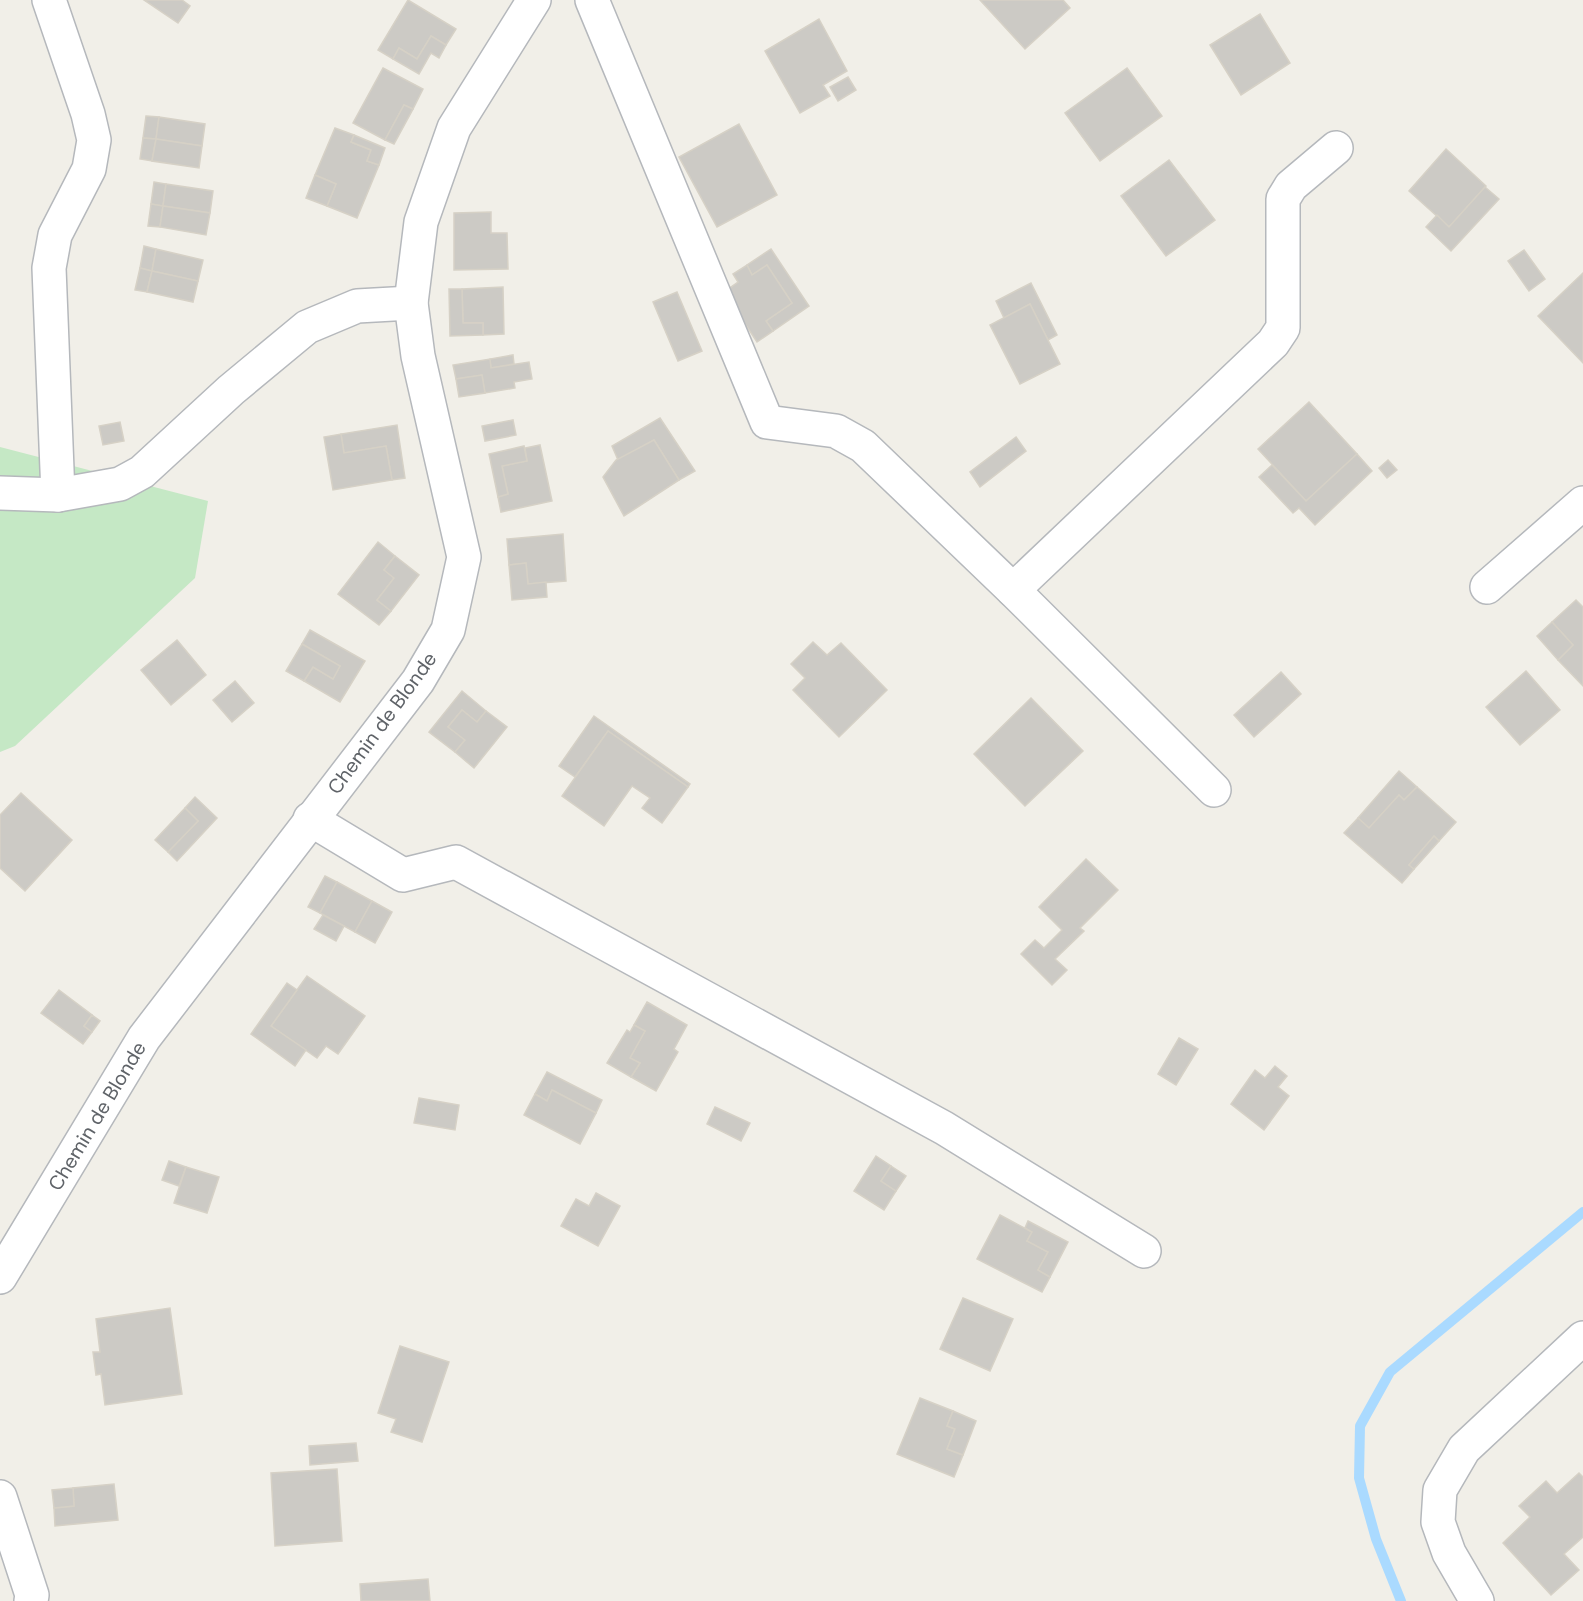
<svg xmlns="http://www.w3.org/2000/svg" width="1583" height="1601" font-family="'DM Sans',sans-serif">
	<rect width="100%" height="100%" fill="#f1efe8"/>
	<polygon fill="#c5e8c5" points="0,447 208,501 195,578 15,746 0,752"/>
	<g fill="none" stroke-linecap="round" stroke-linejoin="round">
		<polyline stroke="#aadaff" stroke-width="10" points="1401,1601 1376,1539 1359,1478 1360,1426 1390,1372 1583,1212"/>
	</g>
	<g fill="#cccac5" stroke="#d6d1c6" stroke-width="1.5">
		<polygon points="144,0 182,0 190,6 178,23"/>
		<polygon points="408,0 456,29 446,45 431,36 417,59 399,48 393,59 378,50"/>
		<polygon points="980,0 1063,0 1070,8 1025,49"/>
		<polygon points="1260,14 1290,63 1241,95 1210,45"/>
		<polygon points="819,19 847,71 823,85 830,96 800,113 765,51"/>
		<polygon points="431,36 446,45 439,58 431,53 419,74 393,59 399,48 417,59"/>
		<polygon points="383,68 423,89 413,109 404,105 385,140 353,123"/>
		<polygon points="1127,68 1162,116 1100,161 1065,113"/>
		<polygon points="848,77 856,90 838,101 830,87"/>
		<polygon points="404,105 413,109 394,144 385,140"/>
		<polygon points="146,116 159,117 156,139 143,138"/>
		<polygon points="159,117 205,124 202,146 156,139"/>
		<polygon points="739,124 777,195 717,227 679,157"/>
		<polygon points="335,128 354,135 351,142 371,150 367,161 379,165 357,218 327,206 336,184 315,175"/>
		<polygon points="354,135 385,148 379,165 367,161 371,150 351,142"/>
		<polygon points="143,138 156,139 152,161 140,159"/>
		<polygon points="156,139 202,146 199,168 152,161"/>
		<polygon points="1446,149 1486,186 1449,227 1409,191"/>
		<polygon points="1169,160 1215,220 1166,256 1121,196"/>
		<polygon points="315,175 336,184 327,206 306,198"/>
		<polygon points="154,182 166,184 163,206 151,204"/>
		<polygon points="166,184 213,191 210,213 163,206"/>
		<polygon points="1485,187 1499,199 1451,251 1426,227 1437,215 1449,227"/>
		<polygon points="151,204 163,206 160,227 148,226"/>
		<polygon points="163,206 210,213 206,235 160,227"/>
		<polygon points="491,212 491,233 507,233 508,269 454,270 454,213"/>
		<polygon points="144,246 156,249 152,271 140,268"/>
		<polygon points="156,249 203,260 198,281 152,271"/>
		<polygon points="771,249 809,306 773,331 766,321 792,303 767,265 752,275 747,265"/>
		<polygon points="1524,250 1545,279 1529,291 1508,261"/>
		<polygon points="747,265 752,275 767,265 792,303 766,321 773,331 757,342 724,292 738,282 733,274"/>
		<polygon points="140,268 152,271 147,292 135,290"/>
		<polygon points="152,271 198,281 193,302 147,292"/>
		<polygon points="1583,273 1583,363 1538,316"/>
		<polygon points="1031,283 1057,335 1048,340 1030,304 1004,318 996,301"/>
		<polygon points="503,287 504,334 483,335 483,323 463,323 462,289"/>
		<polygon points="449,289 462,289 463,323 483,323 483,335 450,336"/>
		<polygon points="677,292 702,351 678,361 653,302"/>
		<polygon points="1030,304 1060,364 1020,384 990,325"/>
		<polygon points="513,355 514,364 491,368 490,359"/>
		<polygon points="490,359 491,368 529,362 532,379 514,382 515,388 485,393 482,375 456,379 453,365"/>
		<polygon points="482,375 485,393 459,397 456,379"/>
		<polygon points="1309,402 1357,454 1306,501 1258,449"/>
		<polygon points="660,418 695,471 679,480 654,440 618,460 612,446"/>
		<polygon points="513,420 516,435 485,441 482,426"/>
		<polygon points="120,422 124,441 103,445 99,426"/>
		<polygon points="397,425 405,478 392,480 386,446 344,453 341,434"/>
		<polygon points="341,434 344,453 386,446 392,480 333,490 324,437"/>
		<polygon points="1016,437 1026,451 980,487 970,472"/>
		<polygon points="654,440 679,480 624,516 603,477 616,460"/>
		<polygon points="540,445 552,501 501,512 498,497 508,494 502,466 527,461 525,448"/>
		<polygon points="524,446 527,461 502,466 508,494 498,497 489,454"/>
		<polygon points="1357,454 1372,471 1315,525 1299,508 1293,513 1259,477 1272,465 1306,501"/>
		<polygon points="1388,460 1397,470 1387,478 1379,468"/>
		<polygon points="563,534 566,581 528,584 526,563 509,565 507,539"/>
		<polygon points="378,542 395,556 384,570 394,578 377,600 391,611 379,625 338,594"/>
		<polygon points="395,556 419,575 391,611 377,600 394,578 384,570"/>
		<polygon points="526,563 528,584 546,582 547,597 512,600 509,565"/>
		<polygon points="1576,600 1583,607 1583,686 1558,660 1573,645 1552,622"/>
		<polygon points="1552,622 1573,645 1558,660 1537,636"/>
		<polygon points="310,630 365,661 340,702 304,681 313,667 333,679 340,666 302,644"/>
		<polygon points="177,640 206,675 171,705 141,670"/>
		<polygon points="813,642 827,655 841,643 887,690 839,737 793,690 805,678 791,664"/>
		<polygon points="302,644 340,666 333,679 313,667 304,681 286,671"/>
		<polygon points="1526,671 1560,710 1520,745 1486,707"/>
		<polygon points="1281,672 1301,694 1254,737 1234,715"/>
		<polygon points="235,681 254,703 232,722 213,700"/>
		<polygon points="462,691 486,711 477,722 462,710 448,727 465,740 455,752 429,732"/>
		<polygon points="1031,698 1083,751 1025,806 974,754"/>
		<polygon points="462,710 477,722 486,711 507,727 474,768 455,752 465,740 448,727"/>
		<polygon points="594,716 690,784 688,787 608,731 575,777 559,766"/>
		<polygon points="608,731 688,787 662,823 642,808 650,798 632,786 604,826 562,796"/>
		<polygon points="1399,771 1417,787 1404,800 1399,795 1369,828 1358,818"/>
		<polygon points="1417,787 1456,822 1439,841 1434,836 1409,865 1414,869 1402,883 1344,833 1358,818 1369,828 1399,795 1404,800"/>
		<polygon points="21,793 72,840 25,891 0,868 0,815"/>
		<polygon points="195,797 217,818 177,861 168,852 198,821 185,808"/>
		<polygon points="185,808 198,821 168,852 155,840"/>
		<polygon points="1434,836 1439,841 1414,869 1409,865"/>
		<polygon points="1086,859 1118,890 1080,928 1084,931 1055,959 1067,970 1052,985 1021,954 1035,940 1044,948 1062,930 1039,907"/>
		<polygon points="325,876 337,882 320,913 308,907"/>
		<polygon points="337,882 372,901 355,932 320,913"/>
		<polygon points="372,901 392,912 375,943 355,932"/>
		<polygon points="323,915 344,926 336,941 314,929"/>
		<polygon points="307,976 365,1016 338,1054 326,1046 317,1058 271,1026"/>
		<polygon points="287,983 297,990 271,1026 306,1050 295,1066 251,1034"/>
		<polygon points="59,990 92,1015 84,1026 92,1032 83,1044 41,1013"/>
		<polygon points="647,1002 687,1025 674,1049 678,1052 656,1091 631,1077 640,1063 630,1058 645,1031 634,1025"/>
		<polygon points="92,1015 100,1021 92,1032 84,1026"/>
		<polygon points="634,1025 645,1031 630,1058 640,1063 631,1077 607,1063 627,1030 630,1032"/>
		<polygon points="1179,1038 1198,1049 1176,1085 1158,1074"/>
		<polygon points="1275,1066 1287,1076 1278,1087 1289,1096 1264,1130 1231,1104 1255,1070 1265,1078"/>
		<polygon points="547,1072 602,1100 596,1113 552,1090 547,1101 535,1094"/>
		<polygon points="552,1090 596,1113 580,1144 524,1115 535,1094 547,1101"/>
		<polygon points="419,1098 459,1105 455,1130 414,1123"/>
		<polygon points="715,1107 750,1123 741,1141 707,1124"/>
		<polygon points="876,1156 891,1166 881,1181 896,1191 884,1210 854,1191"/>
		<polygon points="169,1161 186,1167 179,1186 162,1180"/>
		<polygon points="891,1166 906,1176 896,1191 881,1181"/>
		<polygon points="186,1167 219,1177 207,1213 174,1203"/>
		<polygon points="596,1193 620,1206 598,1246 561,1226 576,1199 589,1206"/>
		<polygon points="1000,1215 1032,1232 1027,1241 1048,1252 1038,1270 1050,1277 1042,1292 977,1259"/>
		<polygon points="1028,1221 1068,1242 1050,1277 1038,1270 1048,1252 1027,1241 1032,1232 1025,1228"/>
		<polygon points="963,1298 1013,1319 990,1371 940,1349"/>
		<polygon points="170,1308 182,1394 105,1405 101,1374 96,1375 93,1352 100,1352 96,1319"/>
		<polygon points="400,1346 449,1362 422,1442 391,1432 396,1419 378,1413"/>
		<polygon points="920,1398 953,1411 947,1426 955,1429 947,1449 963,1455 954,1477 897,1454"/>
		<polygon points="953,1411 976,1421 963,1455 947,1449 955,1429 947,1426"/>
		<polygon points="356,1443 358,1461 310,1465 309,1446"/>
		<polygon points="337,1469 342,1541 275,1546 271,1473"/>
		<polygon points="1579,1473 1583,1477 1583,1537 1564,1554 1579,1570 1551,1595 1503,1543 1530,1517 1519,1506 1546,1481 1557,1493"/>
		<polygon points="114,1484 118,1520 55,1526 54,1508 74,1506 73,1488"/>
		<polygon points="73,1488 74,1506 54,1508 52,1490"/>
		<polygon points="428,1579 430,1601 361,1601 360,1584"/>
	</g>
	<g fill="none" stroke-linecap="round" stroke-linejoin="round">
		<g stroke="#b5b8bc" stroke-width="36">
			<g id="minor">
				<polyline points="49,0 88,114 94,140 89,169 55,235 49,268 58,495"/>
				<polyline points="592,0 767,422 836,431 863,446 1013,590 1214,790"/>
				<polyline points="0,493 58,495 120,484 142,472 231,390 307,327 357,306 411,303"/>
				<polyline points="1487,587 1583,503"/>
				<polyline points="1013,590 1273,343 1283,328 1283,199 1291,186 1336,148"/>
				<polyline points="310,819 403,875 456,862 944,1128 1144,1251"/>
				<polyline points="0,1277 144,1038 418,681 448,630 464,557 418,356 411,303 421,222 454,128 534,0"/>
				<polyline points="0,1497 32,1595 31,1601"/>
				<polyline points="1477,1601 1449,1553 1438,1522 1440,1490 1464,1449 1583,1338"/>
			</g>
		</g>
		<use href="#minor" stroke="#fff" stroke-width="33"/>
	</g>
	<g text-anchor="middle" stroke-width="5" stroke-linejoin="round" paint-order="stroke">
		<g font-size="20" fill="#5f6368" stroke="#fff">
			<text transform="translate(382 723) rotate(-54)" y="7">Chemin de Blonde</text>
			<text transform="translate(97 1116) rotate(-59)" y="7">Chemin de Blonde</text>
		</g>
	</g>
</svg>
